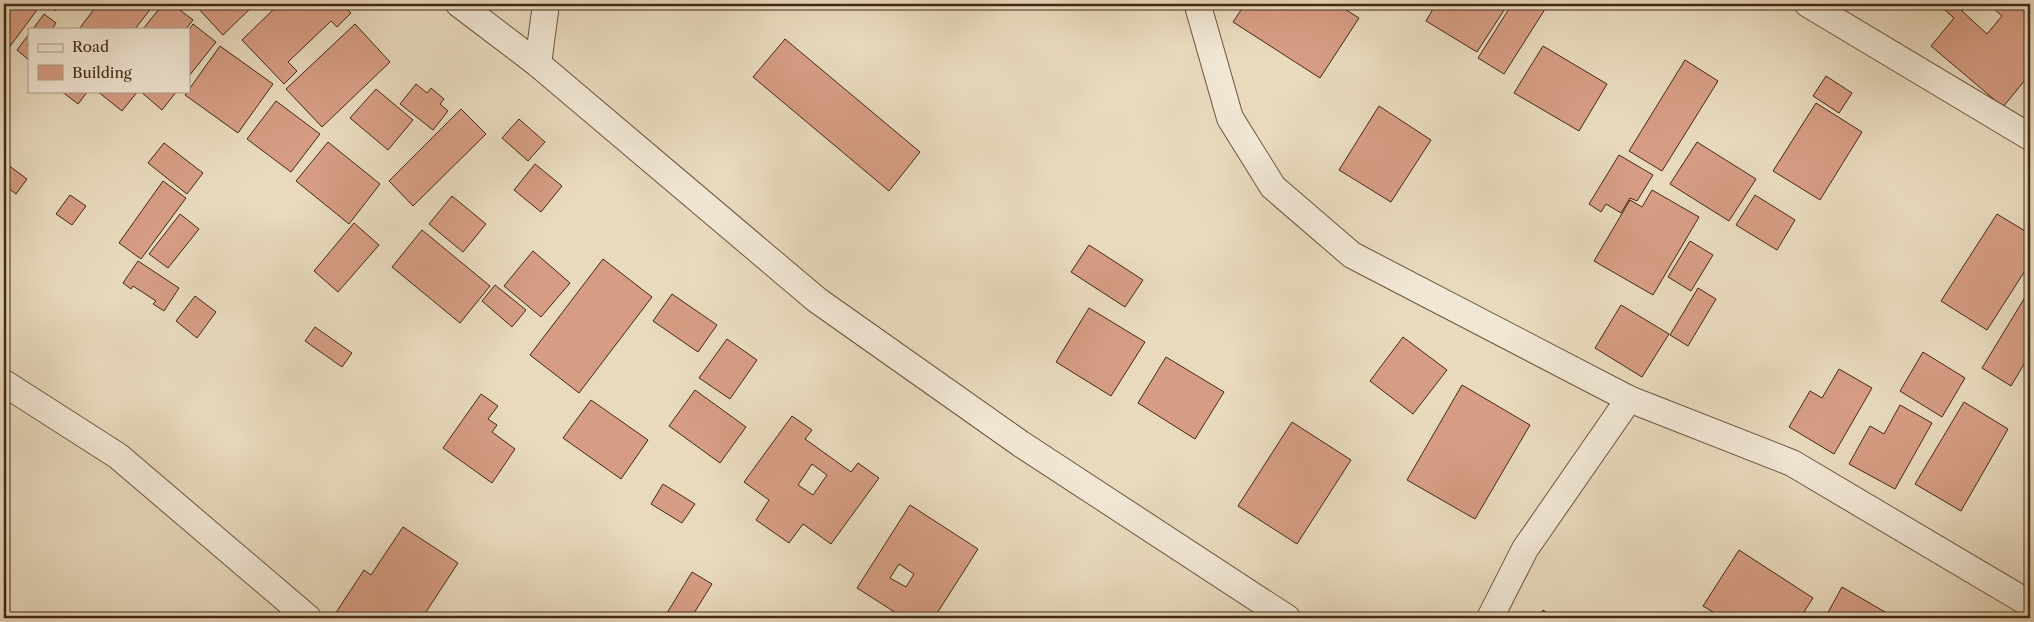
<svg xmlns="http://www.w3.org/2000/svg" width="2034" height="622" font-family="'Libre Caslon Text',serif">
	<rect width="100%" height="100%" fill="#e9dabe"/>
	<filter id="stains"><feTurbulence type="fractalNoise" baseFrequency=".004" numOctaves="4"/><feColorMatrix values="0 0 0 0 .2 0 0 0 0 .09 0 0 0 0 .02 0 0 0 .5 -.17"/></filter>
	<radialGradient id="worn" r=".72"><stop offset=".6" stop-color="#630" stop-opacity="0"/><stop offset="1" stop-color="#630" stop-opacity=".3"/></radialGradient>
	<g fill="#d69d84" stroke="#432814" fill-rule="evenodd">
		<polygon points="8,4 29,4 37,10 5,53 4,9"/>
		<polygon points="48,4 62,4 55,11"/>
		<polygon points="98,4 148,4 152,7 135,29 79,29"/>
		<polygon points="163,4 172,4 193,20 186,29 143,29"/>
		<polygon points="194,4 255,4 223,35"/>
		<polygon points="279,4 341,4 351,13 337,27 331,21 288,62 297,71 284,84 242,40"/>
		<polygon points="1245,4 1337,4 1359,18 1320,78 1233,22"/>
		<polygon points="1436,4 1508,4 1477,52 1426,21"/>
		<polygon points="1512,4 1543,4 1547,6 1504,74 1478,58"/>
		<polygon points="1938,4 1968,4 1962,11 1987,34 2002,16 1988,4 2030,4 2030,74 2003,107 1931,46 1954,18"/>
		<polygon points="44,14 56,23 52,29 33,29"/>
		<polygon points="193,24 216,42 189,76 189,30"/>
		<polygon points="355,24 390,62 322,127 286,89"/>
		<polygon points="29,34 29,60 17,50"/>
		<polygon points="785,39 920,152 889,191 753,77"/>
		<polygon points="220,46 273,84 238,133 185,95"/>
		<polygon points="1543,46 1607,84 1579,131 1514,93"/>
		<polygon points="1685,60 1718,81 1662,171 1629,151"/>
		<polygon points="1826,76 1852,93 1839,113 1813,96"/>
		<polygon points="416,84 427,93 431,88 444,99 440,104 448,111 433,130 400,104"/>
		<polygon points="376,89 413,120 388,150 350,118"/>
		<polygon points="61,91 88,91 78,104"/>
		<polygon points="97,91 138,91 122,111"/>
		<polygon points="140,91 177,91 162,110"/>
		<polygon points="276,101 320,134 291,172 247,139"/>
		<polygon points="1816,103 1862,132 1820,200 1773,171"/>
		<polygon points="1379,106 1431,140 1391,202 1339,170"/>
		<polygon points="461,109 486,134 413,206 389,181"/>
		<polygon points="519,119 545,142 528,161 502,138"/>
		<polygon points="328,142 380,184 349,224 296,181"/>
		<polygon points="1697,142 1756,179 1729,221 1670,184"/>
		<polygon points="164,143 203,173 187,194 148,163"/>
		<polygon points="1619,155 1653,175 1637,201 1630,198 1621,213 1606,204 1601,212 1589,204"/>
		<polygon points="4,162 27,179 16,194 4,185"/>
		<polygon points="535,164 562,186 541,212 514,190"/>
		<polygon points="163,181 186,198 141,259 119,243"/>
		<polygon points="1652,190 1699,217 1653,295 1594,261 1630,200 1642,207"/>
		<polygon points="70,195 86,206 72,225 56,214"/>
		<polygon points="1755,195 1795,220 1777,250 1736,225"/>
		<polygon points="452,196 486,224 463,252 429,224"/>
		<polygon points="180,214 199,229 168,268 149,254"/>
		<polygon points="1997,214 2030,234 2030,263 1987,330 1941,301"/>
		<polygon points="354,223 379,245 338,292 314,271"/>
		<polygon points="422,230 490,286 460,323 392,267"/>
		<polygon points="1690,241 1713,255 1691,291 1668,277"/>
		<polygon points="1089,245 1143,280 1125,307 1071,272"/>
		<polygon points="533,251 570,283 541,317 504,286"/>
		<polygon points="603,259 652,297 579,393 530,355"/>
		<polygon points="138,261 179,288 164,311 153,304 156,301 133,286 131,289 123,283"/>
		<polygon points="495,285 526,310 512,327 482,301"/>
		<polygon points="1698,288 1716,299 1688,346 1670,335"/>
		<polygon points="2030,289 2030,354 2011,386 1982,368"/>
		<polygon points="672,294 717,325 698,352 653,321"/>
		<polygon points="195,296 216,312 197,338 176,321"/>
		<polygon points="1621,305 1669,334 1642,377 1595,348"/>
		<polygon points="1089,308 1145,342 1111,396 1056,362"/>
		<polygon points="315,327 352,353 342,367 305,341"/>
		<polygon points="1403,337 1447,370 1413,414 1370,381"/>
		<polygon points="727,339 757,360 730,399 699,378"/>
		<polygon points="1923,352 1965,378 1942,417 1900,391"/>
		<polygon points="1166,357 1224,392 1195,439 1138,403"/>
		<polygon points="1839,369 1872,388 1834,454 1789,427 1810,391 1822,398"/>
		<polygon points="1462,385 1530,425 1475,519 1407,480"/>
		<polygon points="695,390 746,427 720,463 669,426"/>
		<polygon points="481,394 498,406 488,419 497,425 492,432 515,449 492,483 443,448"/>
		<polygon points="591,400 648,440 621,479 563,438"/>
		<polygon points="1964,402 2008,429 1961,511 1915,484"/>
		<polygon points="1900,405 1932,423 1895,489 1849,464 1870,426 1884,434"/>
		<path d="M792 416 812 430 805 439 851 472 858 463 879 478 831 544 803 524 789 543 756 520 769 500 744 482ZM812 464 827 475 813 495 798 485Z"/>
		<polygon points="1292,422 1351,460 1297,544 1238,506"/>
		<polygon points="663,484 695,504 682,523 651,504"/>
		<path d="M910 505 978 549 934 618H904L857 588ZM899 564 914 574 906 587 890 578Z"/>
		<polygon points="403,527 458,563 422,618 342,618 335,614 364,570 371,575"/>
		<polygon points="1739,550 1813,598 1800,618 1723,618 1703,606"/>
		<polygon points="692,572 712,584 691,618 664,618"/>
		<polygon points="1842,587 1892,616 1891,618 1825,618"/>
		<polygon points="1543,610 1555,618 1538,618"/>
	</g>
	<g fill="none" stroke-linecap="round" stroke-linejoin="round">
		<g stroke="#6c543e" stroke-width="28">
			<g id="street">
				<polyline points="459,4 538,64 817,300 1021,444 1287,618"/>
				<polyline points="1199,4 1198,6 1230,118 1273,187 1352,255 1629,399 1792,463 2030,604"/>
				<polyline points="1808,4 2030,137"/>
				<polyline points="538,64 546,4"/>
				<polyline points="4,383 118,456 308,618"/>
				<polyline points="1490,618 1525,549 1629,399"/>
			</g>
		</g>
		<use href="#street" stroke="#f1e7d5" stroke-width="26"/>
	</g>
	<rect width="2034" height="622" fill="none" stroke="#e9dabe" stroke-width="20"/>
	<rect x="5" y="5" width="2024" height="612" fill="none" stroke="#432814" stroke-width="2.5"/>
	<rect x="10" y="10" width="2014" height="602" fill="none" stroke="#432814"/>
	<rect x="28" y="28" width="162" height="65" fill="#f1e7d5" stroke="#ab9b88"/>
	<rect x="38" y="44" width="25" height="8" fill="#f1e7d5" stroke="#ab9b88"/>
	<text x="72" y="52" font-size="15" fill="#432814">Road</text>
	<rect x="38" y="65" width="25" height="15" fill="#d69d84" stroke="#ab9b88"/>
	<text x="72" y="78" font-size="15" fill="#432814">Building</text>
	<rect width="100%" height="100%" filter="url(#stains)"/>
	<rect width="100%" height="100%" fill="url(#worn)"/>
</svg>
